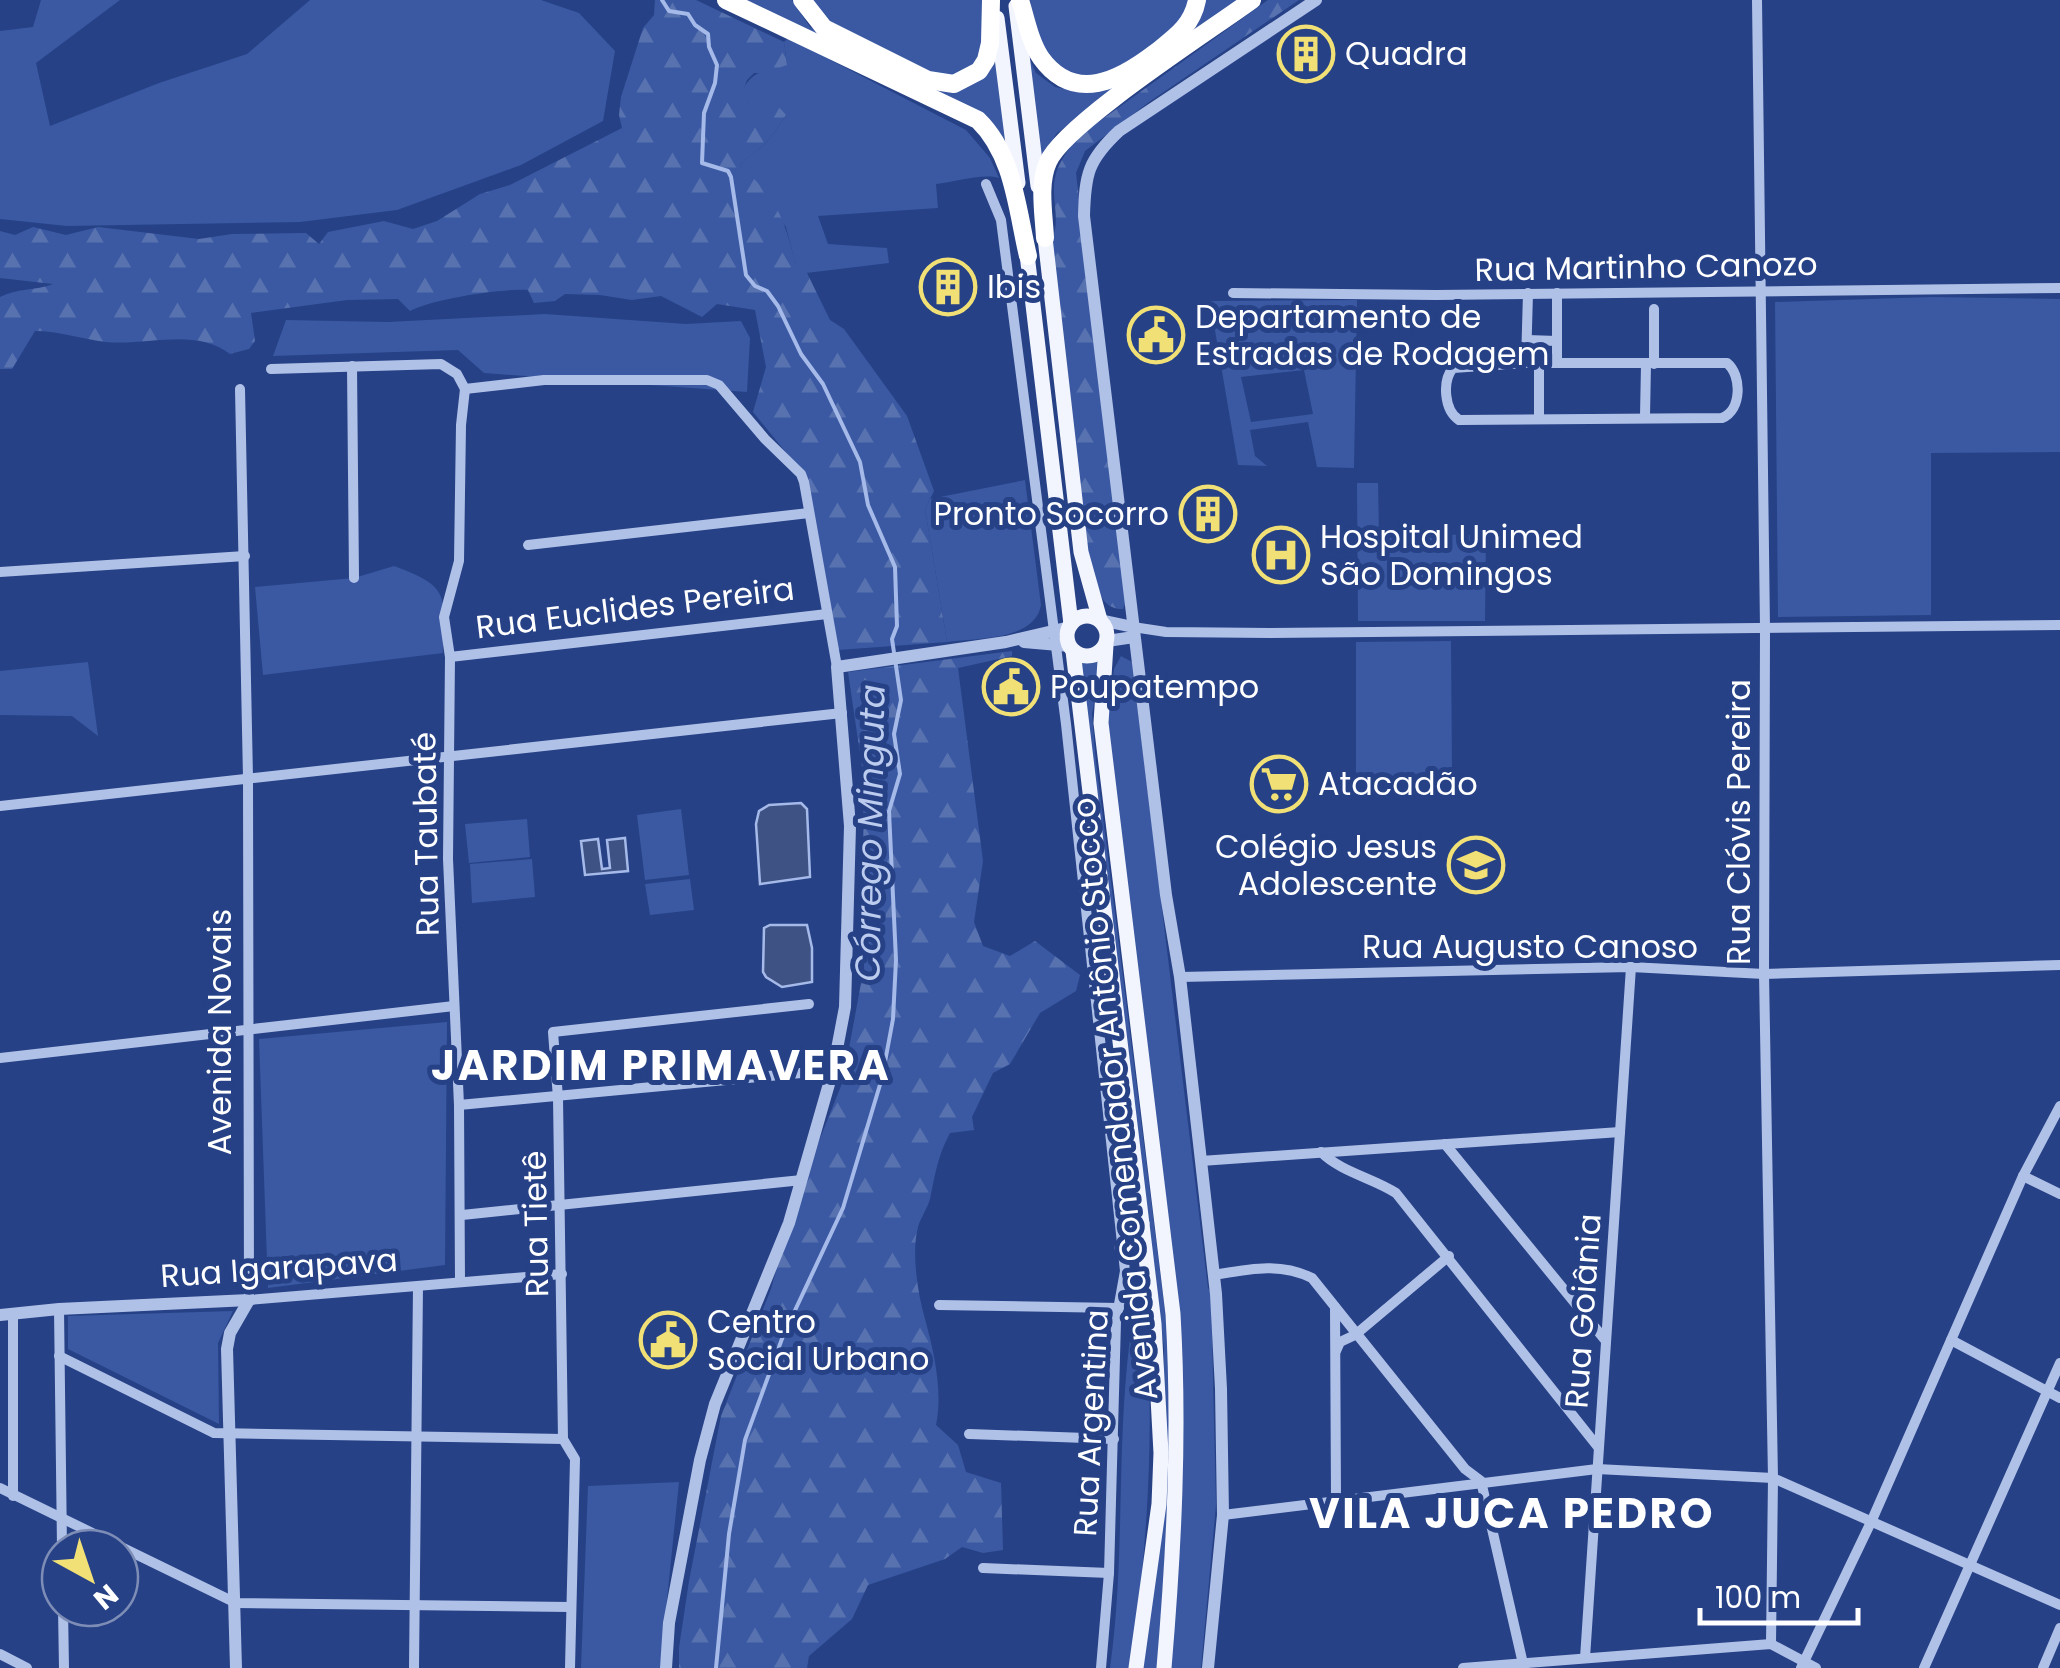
<svg xmlns="http://www.w3.org/2000/svg" width="2060" height="1668" font-family="Poppins,sans-serif">
	<defs>
		<pattern id="forest-firs" width="22" height="20" patternUnits="userSpaceOnUse" patternTransform="scale(2.5)"><rect width="22" height="20" fill="#3a59a2"/><path d="M5 1l3.5 6h-7zM16 11l3.5 6h-7z" fill="#5872b0"/></pattern>
	</defs>
	<rect width="100%" height="100%" fill="#264186"/>
	<g fill="#3a59a2" fill-rule="evenodd">
		<polygon points="41,0 120,0 36,63 50,126 159,83 247,54 310,0 541,0 579,13 615,51 603,121 521,165 397,210 300,222 67,226 0,219 0,31 33,27"/>
		<polygon points="745,0 792,0 810,27 931,87 996,55 1009,150 992,126"/>
		<path d="M809 0H985C985 42 991 73 939 78L820 16Z"/>
		<path d="M1030 0H1191L1173 33 1102 79C1049 72 1036 52 1030 0Z"/>
		<polygon points="1203,0 1243,0 1057,133 1038,161 1026,51 1036,73 1055,87 1079,92 1105,91 1191,29"/>
		<path d="M788 38 966 130 990 158 999 178C983 173 954 182 936 184L938 208 818 216 828 244 887 248 889 263 798 274 786 227 740 166C746 157 750 156 759 149 770 140 778 127 786 115L749 103 741 94C750 71 764 71 787 65L784 42Z"/>
		<polygon points="1932,297 2060,299 2060,452 1931,453 1931,615 1778,617 1775,302"/>
		<path d="M1357 300 1354 468 1317 467 1308 422 1250 430 1255 456 1267 466 1238 465 1210 301ZM1304 370 1313 414 1251 422 1241 377Z"/>
		<polygon points="545,314 686,324 741,321 750,338 747,392 484,373 458,350 273,356 286,320 388,322"/>
		<path d="M1025 480 1041 605C1035 641 976 638 947 642L925 509 930 499Z"/>
		<polygon points="1357,483 1378,483 1379,534 1486,535 1485,621 1358,621"/>
		<path d="M394 566C452 587 444 596 443 653L263 675 255 587 354 578Z"/>
		<polygon points="1451,641 1452,776 1356,777 1356,642"/>
		<polygon points="1121,656 1132,662 1208,1288 1211,1292 1216,1505 1201,1668 1171,1668 1181,1510 1182,1357 1108,721 1114,669"/>
		<path d="M1078 660 1101 661 1092 714 1096 762 1167 1327C1173 1441 1165 1554 1158 1668H1141L1164 1387V1348Z"/>
		<polygon points="88,662 98,736 72,716 0,715 0,671"/>
		<polygon points="681,809 689,875 645,880 637,815"/>
		<polygon points="527,819 530,857 469,863 465,824"/>
		<polygon points="532,859 535,897 472,903 470,864"/>
		<polygon points="690,879 694,910 650,915 645,884"/>
		<polygon points="447,1022 445,1265 268,1288 259,1039"/>
		<path d="M1135 1306 1146 1315C1155 1433 1147 1550 1131 1668H1110C1127 1548 1114 1424 1135 1306Z"/>
		<polygon points="233,1311 218,1343 219,1424 68,1349 68,1316"/>
		<polygon points="679,1482 660,1668 581,1668 588,1486"/>
	</g>
	<g fill="url(#forest-firs)">
		<path d="M655 0H696L784 42 787 65 764 73H754L747 80 742 94 749 103C767 96 774 101 786 115 778 127 770 140 759 149 751 156 746 157 740 166 781 201 785 223 798 273H807L830 320 844 329 907 416 934 491 925 509 947 642 838 650 806 477 753 412 766 367 755 310 717 304 702 317 661 296 632 300 600 295 565 294 555 301 534 303 528 290C503 288 431 299 410 311L398 299 347 300 251 313 255 341 249 349 230 354C195 327 147 346 106 342 82 339 59 331 35 331L12 369H0V297C17 288 35 291 53 284L0 278V231L15 235 33 227 66 235 98 227 199 239 232 234 306 233 319 244 328 232 384 221 413 229 437 221 480 194 510 185 622 128 619 115 621 97 643 28 654 15Z"/>
		<path d="M1268 0H1299L1149 102 1085 151 1076 173 1126 601 1123 609C1096 610 1094 575 1088 553L1050 242C1061 224 1053 207 1054 186 1055 166 1067 151 1079 136Z"/>
		<path d="M1012 651V656L958 668 983 861 974 922 983 946 1010 956 1035 941 1080 975 1076 991 1040 1013 1010 1064 993 1073 972 1117 974 1130 950 1133C938 1155 935 1174 930 1199 927 1209 921 1217 918 1227 911 1253 918 1294 925 1319 934 1352 943 1391 936 1425L958 1445 966 1472 1001 1483 1003 1550 983 1553 962 1547 945 1559 868 1585 852 1619 809 1656 807 1668H679V1648L689 1581 721 1416 771 1289 797 1196 843 1081 864 967 863 774 848 672Z"/>
	</g>
	<g fill="#3e5284" stroke="#a5bae9" stroke-width="2.5">
		<polygon points="801,803 807,809 810,877 760,884 756,824 759,811 769,805"/>
		<polygon points="625,838 628,871 585,875 581,841 598,839 602,869 610,868 607,840"/>
		<polygon points="770,925 807,925 812,948 812,982 782,987 766,977 763,972 764,928"/>
	</g>
	<g fill="none" stroke-linecap="round" stroke-linejoin="round">
		<polyline stroke="#a5bae9" stroke-width="4" points="662,0 669,11 688,14 695,25 708,34 709,47 717,65 715,83 704,113 702,163 728,171 731,177 746,275 755,286 767,291 778,306 801,354 823,384 860,462 868,505 895,567 897,626 892,639 901,700 894,734 900,774 889,811 896,960 893,1019 882,1078 843,1208 783,1336 745,1440 729,1534 716,1668"/>
		<g stroke="#b0c1e8" stroke-width="10">
			<polyline points="1757,0 1765,628 1764,974 1773,1478 1771,1644"/>
			<polyline points="986,184 1001,220 1066,724 1125,1271 1116,1321 1109,1573 1101,1668"/>
			<polyline points="1233,293 1436,295 2060,288"/>
			<polyline points="1527,340 1557,341"/>
			<path d="M1526 363H1727C1742 375 1742 410 1722 418L1459 420C1444 410 1442 381 1453 368Z"/>
			<polyline points="1526,363 1528,293"/>
			<polyline points="1557,363 1557,293"/>
			<polyline points="1654,364 1654,309"/>
			<polyline points="352,366 354,578"/>
			<polyline points="271,369 441,364 457,374 465,389"/>
			<polyline points="240,389 248,778 249,1300 562,1274"/>
			<polyline points="465,389 544,380 707,380 719,385 765,439 801,474 804,482 837,667"/>
			<polyline points="1645,416 1646,364"/>
			<polyline points="1539,418 1539,363"/>
			<polyline points="528,545 809,513"/>
			<polyline points="0,572 245,556"/>
			<polyline points="1133,627 1166,632 1270,633 2060,625"/>
			<polyline points="450,657 827,614"/>
			<polyline points="0,806 842,713"/>
			<polyline points="1180,977 1631,967 1764,974 2060,965"/>
			<polyline points="0,1058 454,1006"/>
			<polyline points="459,1105 833,1070"/>
			<polyline points="1445,1144 1606,1341"/>
			<path d="M1321 1152C1341 1172 1373 1178 1396 1193L1598 1447"/>
			<polyline points="1201,1161 1620,1132"/>
			<polyline points="2023,1176 2060,1194"/>
			<polyline points="462,1215 802,1180"/>
			<path d="M1214 1275C1249 1269 1280 1262 1312 1278L1465 1469 1481 1481 1524 1668"/>
			<polyline points="460,1281 459,1105 448,859 450,657 444,617 459,561 461,425 465,389"/>
			<polyline points="939,1305 1119,1308"/>
			<polyline points="1335,1307 1336,1499"/>
			<polyline points="59,1309 62,1548"/>
			<polyline points="1951,1340 2060,1398"/>
			<polyline points="1336,1351 1340,1342 1355,1335 1449,1256"/>
			<polyline points="59,1356 214,1433 563,1439"/>
			<polyline points="969,1434 1114,1439"/>
			<polyline points="0,1488 236,1603 570,1607"/>
			<polyline points="13,1496 13,1314"/>
			<polyline points="1223,1515 1597,1469 1773,1478 2060,1605"/>
			<polyline points="983,1568 1109,1573"/>
			<polyline points="63,1608 64,1668"/>
			<polyline points="0,1654 27,1668"/>
			<polyline points="1585,1658 1631,967"/>
			<polyline points="414,1668 418,1286"/>
			<polyline points="570,1668 575,1459 563,1439 558,1098 553,1032 809,1004"/>
			<polyline points="1463,1668 1771,1644 1816,1668"/>
			<polyline points="1801,1668 1872,1520 2023,1176 2060,1106"/>
			<polyline points="1924,1668 2060,1363"/>
			<polyline points="2043,1668 2060,1628"/>
		</g>
		<g stroke="#b0c1e8" stroke-width="12">
			<polyline points="1100,620 1133,627"/>
			<polyline points="1107,641 1134,637"/>
			<polyline points="1024,642 1070,646"/>
			<polyline points="0,1315 59,1309 249,1300"/>
			<polyline points="236,1668 227,1349 230,1333 249,1300"/>
			<polyline points="666,1668 669,1623 700,1460 715,1404 789,1223 833,1070 845,1007 850,826 837,667 1006,642 1070,627"/>
			<path d="M1208 1668 1223 1515 1221 1389 1216 1294 1201 1161 1180 977 1166 895 1084 216C1085 174 1088 160 1119 131L1316 0"/>
		</g>
		<g stroke="#f3f5fe" stroke-width="15">
			<polyline points="1016,6 1038,186"/>
			<polyline points="997,18 1018,183"/>
			<polyline points="1044,229 1081,552 1100,620"/>
			<polyline points="1026,246 1071,624"/>
			<circle cx="1087" cy="636" r="20"/>
			<path d="M1106 645 1101 723 1173 1314C1180 1433 1174 1550 1164 1668"/>
			<polyline points="1073,651 1154,1324 1161,1453 1159,1504 1136,1668"/>
			<polyline points="1122,1248 1142,1223"/>
		</g>
		<g stroke="#fff" stroke-width="18">
			<path d="M726 0 978 120C1014 155 1017 210 1028 256"/>
			<polyline points="802,0 824,28 928,80 954,84 979,71 986,60 990,43 991,0"/>
			<path d="M1020 0C1026 19 1030 42 1041 58 1075 105 1121 79 1155 53 1175 37 1192 26 1197 0"/>
			<path d="M1045 238C1044 215 1038 184 1048 162 1064 124 1211 30 1252 0"/>
		</g>
	</g>
	<defs>
		<g id="building-ring" transform="scale(2.875)"><circle r="9.5" fill="#264186" stroke="#f1e075" stroke-width="1.5"/><path d="M-4-6H4V6H1V3H-1V6H-4ZM-2.5-4.3h1.7v1.8h-1.7ZM.8-4.3h1.7v1.8H.8ZM-2.5-1h1.7V.8h-1.7ZM.8-1h1.7V.8H.8Z" fill="#f1e075"/></g>
		<g id="civic-ring" transform="scale(2.875)"><circle r="9.5" fill="#264186" stroke="#f1e075" stroke-width="1.5"/><path d="M-.6-6.5H3V-4.5H.6V-3L4-1V1h2V6H-6V1h2V-1L-.6-3ZM-1.2 2.5V6h2.4V2.5Z" fill="#f1e075"/></g>
		<g id="hospital-ring" transform="scale(2.875)"><circle r="9.5" fill="#264186" stroke="#f1e075" stroke-width="1.5"/><path d="M-5-5h3v3.5h4V-5h3V5h-3V1.5h-4V5h-3Z" fill="#f1e075"/></g>
		<g id="supermarket-ring" transform="scale(2.875)"><circle r="9.5" fill="#264186" stroke="#f1e075" stroke-width="1.5"/><path d="M-6-5.5h2.5l.6 2H6L4.5 2H-2.5L-4.4-4H-6ZM-1.5 3.2a1.3 1.3 0 1 0 .1 0ZM3 3.2a1.3 1.3 0 1 0 .1 0Z" fill="#f1e075"/></g>
		<g id="school-ring" transform="scale(2.875)"><circle r="9.5" fill="#264186" stroke="#f1e075" stroke-width="1.5"/><path d="M0-5L7-2L0 1L-7-2ZM-4 1L0 2.5L4 1V4Q0 6-4 4Z" fill="#f1e075"/></g>
	</defs>
	<g fill-rule="evenodd">
		<use href="#building-ring" x="1306" y="54"/>
		<use href="#building-ring" x="948" y="287"/>
		<use href="#civic-ring" x="1156" y="335"/>
		<use href="#building-ring" x="1208" y="514"/>
		<use href="#hospital-ring" x="1281" y="555"/>
		<use href="#civic-ring" x="1011" y="687"/>
		<use href="#supermarket-ring" x="1279" y="784"/>
		<use href="#school-ring" x="1476" y="865"/>
		<use href="#civic-ring" x="668" y="1340"/>
	</g>
	<g text-anchor="middle" stroke-width="10" stroke-linejoin="round" paint-order="stroke">
		<g font-size="32" fill="#fff" stroke="#264186" text-anchor="start">
			<text x="1345" y="65">Quadra</text>
			<text x="987" y="298">Ibis</text>
			<text x="1195" y="328">Departamento de<tspan x="1195" dy="37">Estradas de Rodagem</tspan></text>
			<text x="1169" y="525" text-anchor="end">Pronto Socorro</text>
			<text x="1320" y="548">Hospital Unimed<tspan x="1320" dy="37">São Domingos</tspan></text>
			<text x="1050" y="698">Poupatempo</text>
			<text x="1318" y="795">Atacadão</text>
			<text x="1437" y="858" text-anchor="end">Colégio Jesus<tspan x="1437" dy="37">Adolescente</tspan></text>
			<text x="707" y="1333">Centro<tspan x="707" dy="37">Social Urbano</tspan></text>
		</g>
		<g font-size="32" fill="#fff" stroke="#264186">
			<text transform="translate(1646 267) rotate(-1)" y="11">Rua Martinho Canozo</text>
			<text transform="translate(635 608) rotate(-7)" y="11">Rua Euclides Pereira</text>
			<text transform="translate(1739 822) rotate(-90)" y="11">Rua Clóvis Pereira</text>
			<text transform="translate(426 834) rotate(-91)" y="11">Rua Taubaté</text>
			<text x="1530" y="958">Rua Augusto Canoso</text>
			<text transform="translate(220 1032) rotate(-90)" y="11">Avenida Novais</text>
			<text transform="translate(1115 1099) rotate(-96)" y="11">Avenida Comendador Antônio Stocco</text>
			<text transform="translate(536 1224) rotate(-91)" y="11">Rua Tietê</text>
			<text transform="translate(279 1268) rotate(-4)" y="11">Rua Igarapava</text>
			<text transform="translate(1583 1311) rotate(-86)" y="11">Rua Goiânia</text>
			<text transform="translate(1091 1423) rotate(-87)" y="11">Rua Argentina</text>
		</g>
		<g font-size="35" font-style="italic" fill="#bcccef" stroke="#264186">
			<text transform="translate(870 833) rotate(-89)" y="12">Córrego Minguta</text>
		</g>
		<g font-size="42" font-weight="bold" letter-spacing="2.5" fill="#fff" stroke="#264186">
			<text x="661" y="1080">JARDIM PRIMAVERA</text>
			<text x="1512" y="1528">VILA JUCA PEDRO</text>
		</g>
	</g>
	<g transform="translate(90 1578) rotate(140)"><circle r="48" fill="#264186" stroke="#7d8db6" stroke-width="2.5"/>
	<path d="M0-8L18 38L0 25L-18 38Z" fill="#f1e075"/>
	<text y="-15" font-size="28" font-weight="bold" text-anchor="middle" fill="#ffffff">N</text>
	</g>
	<path d="M1700 1608v15h158v-15" fill="none" stroke="#ffffff" stroke-width="5"/>
	<text x="1715" y="1608" font-size="30" fill="#ffffff" stroke="#264186" stroke-width="8" paint-order="stroke">100 m</text>
</svg>
